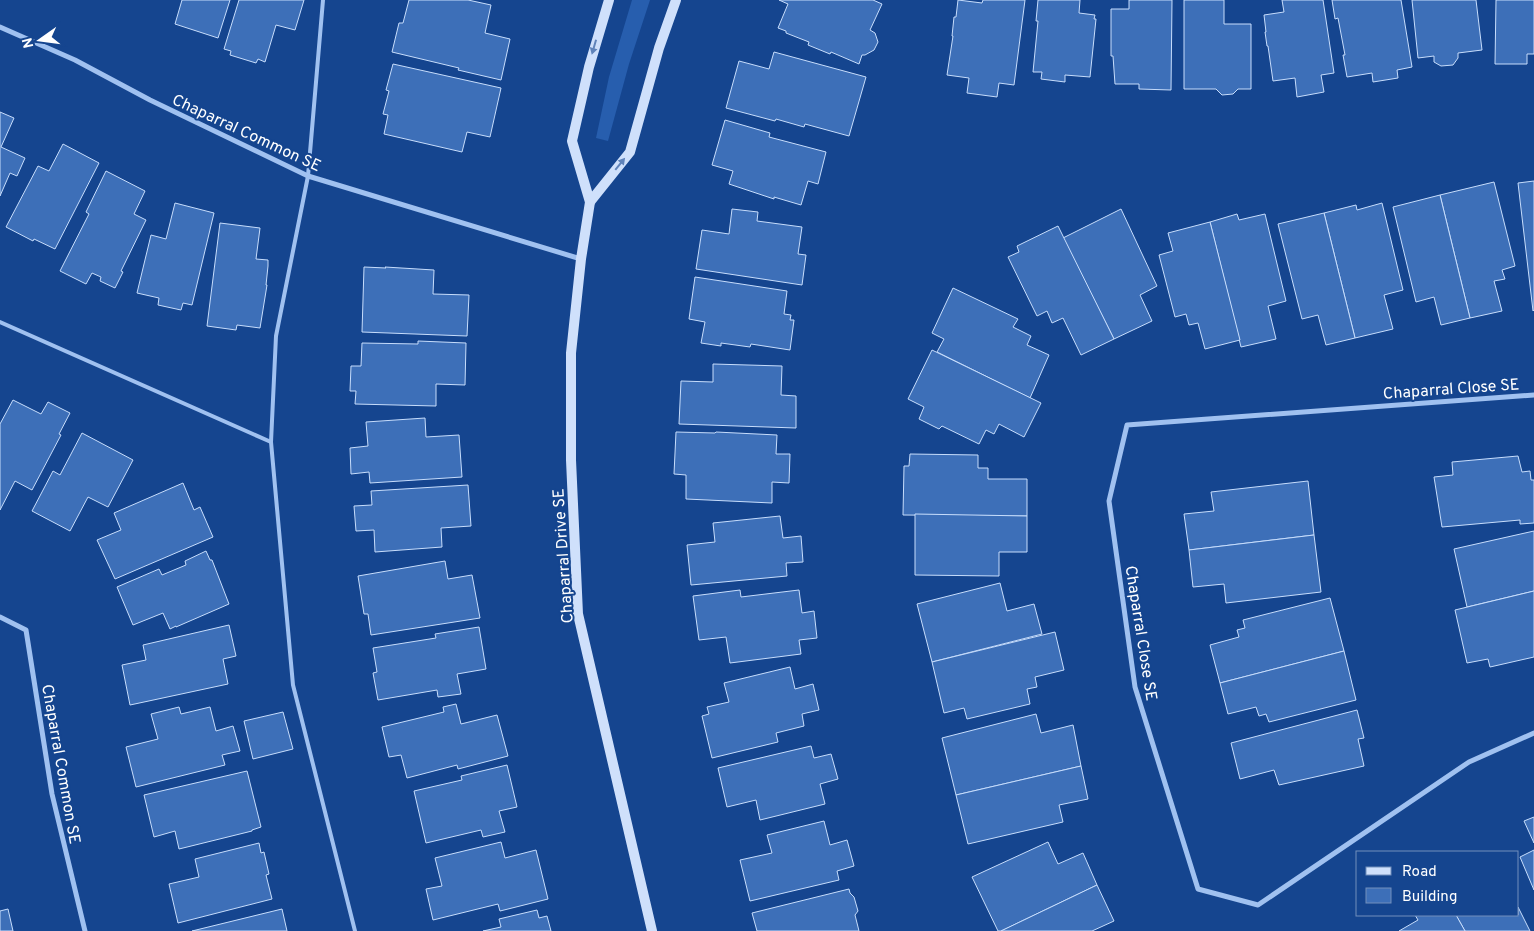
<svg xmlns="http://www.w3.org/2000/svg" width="1534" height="931" font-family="Overpass,sans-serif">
	<rect width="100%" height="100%" fill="#15458f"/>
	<polygon fill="#275eae" points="632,0 650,0 629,64 608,141 596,138 609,77"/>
	<g fill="#3d6fb8" stroke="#c7ddfc">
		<polygon points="182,0 230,0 218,38 175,24"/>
		<polygon points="239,0 304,0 295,30 276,25 265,62 258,59 256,63 230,55 231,51 224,49"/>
		<polygon points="409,0 468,0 491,5 485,33 510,39 501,80 458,70 459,68 392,52 399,23 403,23"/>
		<polygon points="779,0 873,0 882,4 870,30 875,33 878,42 874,50 865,55 862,55 859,64 831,52 830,54 808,45 809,42 786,33 786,31 778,28 788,4"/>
		<polygon points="958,0 982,3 983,0 1025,0 1014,85 999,83 997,97 967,93 969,78 947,75 953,36 952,36 954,17 956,17"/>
		<polygon points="1038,0 1080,0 1079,13 1095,15 1094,19 1096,19 1090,77 1065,75 1065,82 1041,79 1042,72 1033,72 1038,21 1036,21"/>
		<polygon points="1129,0 1172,0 1171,90 1139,89 1139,84 1115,84 1113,56 1111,56 1111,9 1129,9"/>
		<polygon points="1184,0 1224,0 1224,24 1251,24 1251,89 1238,89 1233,94 1222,95 1216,89 1184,89"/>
		<polygon points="1282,0 1323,0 1334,73 1321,75 1324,92 1297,97 1295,78 1273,81 1268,46 1267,46 1265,32 1266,32 1264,15 1284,12"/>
		<polygon points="1332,0 1401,0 1412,67 1397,70 1398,78 1373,82 1372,73 1347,77 1343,55 1345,55 1338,18 1335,19"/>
		<polygon points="1412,0 1476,0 1482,50 1458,53 1458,58 1453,65 1441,66 1434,62 1434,56 1418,58"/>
		<polygon points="1496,0 1534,0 1534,54 1527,54 1527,64 1495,64"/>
		<polygon points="774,52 866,77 849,136 805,124 804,127 776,119 775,121 726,108 739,61 769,69"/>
		<polygon points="393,64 501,88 490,137 467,132 462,152 384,134 388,115 383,114 389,91 386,90"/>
		<polygon points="0,112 14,118 1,147 25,158 17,176 10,173 0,196"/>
		<polygon points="725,120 770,133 769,137 826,152 818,184 808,181 801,205 774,197 774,199 729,184 733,171 712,165"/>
		<polygon points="63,144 99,163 55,249 34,239 33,241 6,227 38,166 49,171"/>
		<polygon points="106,171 145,191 134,214 146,220 121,271 123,272 115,288 100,281 101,277 92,273 86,284 60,271 89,214 86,212"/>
		<polygon points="1534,181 1534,310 1533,311 1518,183"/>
		<polygon points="1494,182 1515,266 1502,270 1505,279 1494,281 1502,311 1470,318 1440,195"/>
		<polygon points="1440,195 1470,318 1441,325 1434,297 1416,302 1393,207"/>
		<polygon points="175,203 214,213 192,305 183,303 181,310 158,305 159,298 137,293 151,235 166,239"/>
		<polygon points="1382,203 1403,290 1384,295 1393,329 1355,338 1324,213 1356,205 1357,210"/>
		<polygon points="732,209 758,212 757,221 802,227 798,254 806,255 802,285 696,269 702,230 729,234"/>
		<polygon points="1121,209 1157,286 1140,295 1152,321 1114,339 1063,238"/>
		<polygon points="1324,213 1355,338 1326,345 1318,315 1302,319 1278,224"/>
		<polygon points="1237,214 1239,220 1265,214 1286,301 1268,306 1276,339 1241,347 1210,222"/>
		<polygon points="1210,222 1240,340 1205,349 1198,323 1189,325 1186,314 1175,317 1159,255 1173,251 1168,233"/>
		<polygon points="220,223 260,228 256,259 268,260 268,266 266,285 267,285 260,328 237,325 236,330 207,326"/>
		<polygon points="1058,226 1114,339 1081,355 1063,318 1052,323 1047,311 1037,316 1008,257 1019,252 1017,246"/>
		<polygon points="364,267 386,268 385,267 434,270 433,294 469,295 467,336 362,332"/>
		<polygon points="695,277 787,291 784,314 791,315 790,320 794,320 790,350 751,344 750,347 721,343 721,346 701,343 705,322 689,319"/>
		<polygon points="953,288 1018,319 1013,327 1031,336 1027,345 1049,355 1030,398 937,352 944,339 932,333"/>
		<polygon points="418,341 466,343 465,385 436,384 436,406 355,404 356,391 350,391 351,366 361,366 362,343 418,344"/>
		<polygon points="932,350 1041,403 1024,437 999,424 994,434 986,430 979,444 942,426 939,429 919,419 924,407 908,399"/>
		<polygon points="713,364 782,366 781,395 796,396 796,428 679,424 681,381 713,382"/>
		<polygon points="13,400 41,414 48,402 70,413 59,434 61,435 32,490 15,481 0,510 0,424"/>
		<polygon points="425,418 426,437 459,435 462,477 370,483 369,472 351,474 350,448 368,446 366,422"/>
		<polygon points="676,432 715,433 716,432 777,435 776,454 790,454 789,483 772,482 772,503 686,499 686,475 674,474"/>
		<polygon points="82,433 133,460 108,507 88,497 70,531 32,511 53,471 60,475"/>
		<polygon points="910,454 978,455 978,468 988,468 988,479 1027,479 1027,516 903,515 904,466 909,466"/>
		<polygon points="1518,456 1522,472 1530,471 1531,480 1534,480 1534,523 1520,524 1520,520 1442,527 1434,477 1453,475 1452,462"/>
		<polygon points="1308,481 1314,535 1189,550 1184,514 1214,511 1211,492"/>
		<polygon points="183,483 194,510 200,507 213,537 115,579 97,540 121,530 114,513"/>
		<polygon points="468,485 471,526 441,528 442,547 375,552 374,530 356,531 354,506 372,505 371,491"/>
		<polygon points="915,514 1027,516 1027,552 999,552 999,576 915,575"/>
		<polygon points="780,516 783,538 801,536 803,562 786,563 787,576 691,585 687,545 715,542 713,523"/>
		<polygon points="1534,531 1534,591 1467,607 1454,549"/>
		<polygon points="1314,535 1321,592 1226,603 1224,584 1193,587 1189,550"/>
		<polygon points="206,551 210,560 212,560 229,604 176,627 176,626 170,629 163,613 133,625 117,587 159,569 162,575 186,565 185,561"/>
		<polygon points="445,561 448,579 472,575 480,618 371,635 368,614 364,614 358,576"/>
		<polygon points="1000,583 1007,611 1034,604 1042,634 932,662 917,604"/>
		<polygon points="740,590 741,597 799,590 802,613 814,611 817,638 799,640 801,654 730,663 726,637 699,640 693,596"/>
		<polygon points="1534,591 1534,657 1490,667 1488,659 1467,663 1455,610"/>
		<polygon points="1330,598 1344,651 1220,683 1210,645 1239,637 1237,630 1245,628 1243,620"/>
		<polygon points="229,625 236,656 223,659 228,684 130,705 122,665 146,660 143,645"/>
		<polygon points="479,627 486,669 457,674 461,694 438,697 437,690 378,700 373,673 377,672 373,648 436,638 435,634"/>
		<polygon points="1055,632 1064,670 1035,677 1037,687 1027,689 1030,704 967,719 964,708 944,713 932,662"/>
		<polygon points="1344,651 1356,700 1269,722 1266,714 1259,716 1256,707 1228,714 1220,683"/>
		<polygon points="790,667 795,689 813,684 819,710 802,714 804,726 776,733 778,742 712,758 702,716 709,714 707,707 729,702 724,683"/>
		<polygon points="456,704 461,724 497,715 508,756 458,769 457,765 407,778 401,755 389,757 382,727 444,712 443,707"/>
		<polygon points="179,707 181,714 210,707 216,731 233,726 240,751 222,755 225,765 136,787 126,747 158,739 151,714"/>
		<polygon points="1357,710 1364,738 1358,739 1364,766 1279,785 1274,770 1240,779 1231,743"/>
		<polygon points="283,712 293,749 253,759 244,721"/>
		<polygon points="1036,714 1041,733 1073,725 1081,766 956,795 942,738"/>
		<polygon points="811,746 814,758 831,754 838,779 820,784 825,804 760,820 756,800 727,807 718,768"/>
		<polygon points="507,765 517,807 499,811 505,832 483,837 481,830 426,843 414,791 462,780 461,776"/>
		<polygon points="1081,766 1088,799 1059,805 1063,822 968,844 956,795"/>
		<polygon points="247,771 261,827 252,830 252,831 179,849 175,831 154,837 144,795"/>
		<polygon points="1534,817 1534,843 1524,821"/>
		<polygon points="824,821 830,845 847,840 854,866 837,871 839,880 750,901 740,860 772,853 767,835"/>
		<polygon points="501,842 505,858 536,850 548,899 500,911 498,904 433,920 426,889 442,886 435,858"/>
		<polygon points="1048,842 1058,864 1083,853 1097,885 1001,931 998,931 972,877"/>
		<polygon points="259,843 261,853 264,852 269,874 266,875 272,899 178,923 169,884 199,877 195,859"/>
		<polygon points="1534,850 1534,890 1520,857"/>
		<polygon points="1097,885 1114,921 1092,931 1001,931"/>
		<polygon points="849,889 850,893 854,897 858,911 855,915 859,931 757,931 752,913"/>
		<polygon points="1518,907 1530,931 1465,931 1456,915 1518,915"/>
		<polygon points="8,909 13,931 0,931 0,911"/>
		<polygon points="282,909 287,931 192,931"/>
		<polygon points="537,910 539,918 547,916 551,931 483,931 501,927 499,919"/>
		<polygon points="1415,915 1456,915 1465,931 1399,931 1418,920"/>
	</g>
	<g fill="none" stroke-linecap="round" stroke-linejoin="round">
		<g stroke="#a0c1f0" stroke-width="4">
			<polyline points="323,0 308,176 276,336 271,442 293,685 355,931"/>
			<polyline points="0,322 271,442"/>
		</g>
		<g stroke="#a0c1f0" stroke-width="5">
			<polyline points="0,27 75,60 150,100 308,176 581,259"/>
			<polyline points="1534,395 1127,425 1109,501 1135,687 1198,889 1258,905 1469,762 1534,733"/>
			<polyline points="0,617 26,630 52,794 85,931"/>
		</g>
		<g stroke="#cfe0fb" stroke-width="10">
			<polyline points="609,0 589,67 572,141 590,202 581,259 571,353 571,460 578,614 652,931"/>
			<polyline points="590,202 630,152 659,48 676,0"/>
		</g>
	</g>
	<defs><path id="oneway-solid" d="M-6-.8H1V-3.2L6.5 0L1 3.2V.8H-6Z" transform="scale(1.25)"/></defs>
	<g fill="#5f83ba">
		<use href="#oneway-solid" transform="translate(594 47) rotate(106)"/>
		<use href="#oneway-solid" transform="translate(620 164) rotate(-51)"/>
	</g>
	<g text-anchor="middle" stroke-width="4" stroke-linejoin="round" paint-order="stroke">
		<g font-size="16" fill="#fff" stroke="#15458f">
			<text transform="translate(247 132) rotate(25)" y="6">Chaparral Common SE</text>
			<text transform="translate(1451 388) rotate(-4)" y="6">Chaparral Close SE</text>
			<text transform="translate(562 556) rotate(-94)" y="6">Chaparral Drive SE</text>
			<text transform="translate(1142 633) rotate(81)" y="6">Chaparral Close SE</text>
			<text transform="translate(62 764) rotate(80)" y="6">Chaparral Common SE</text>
		</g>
	</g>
	<rect x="1356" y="851" width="162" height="65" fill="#15458f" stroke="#738fbc"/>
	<rect x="1366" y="867" width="25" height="8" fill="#cfe0fb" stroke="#738fbc"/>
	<text x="1402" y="876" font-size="15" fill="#ffffff">Road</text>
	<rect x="1366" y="888" width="25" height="15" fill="#3d6fb8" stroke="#738fbc"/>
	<text x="1402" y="901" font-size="15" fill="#ffffff">Building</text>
	<g transform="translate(40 40) rotate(256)" stroke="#15458f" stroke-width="4" paint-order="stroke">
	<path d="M0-4L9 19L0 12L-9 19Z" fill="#ffffff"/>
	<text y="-8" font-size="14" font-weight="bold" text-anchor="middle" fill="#ffffff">N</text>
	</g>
</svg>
